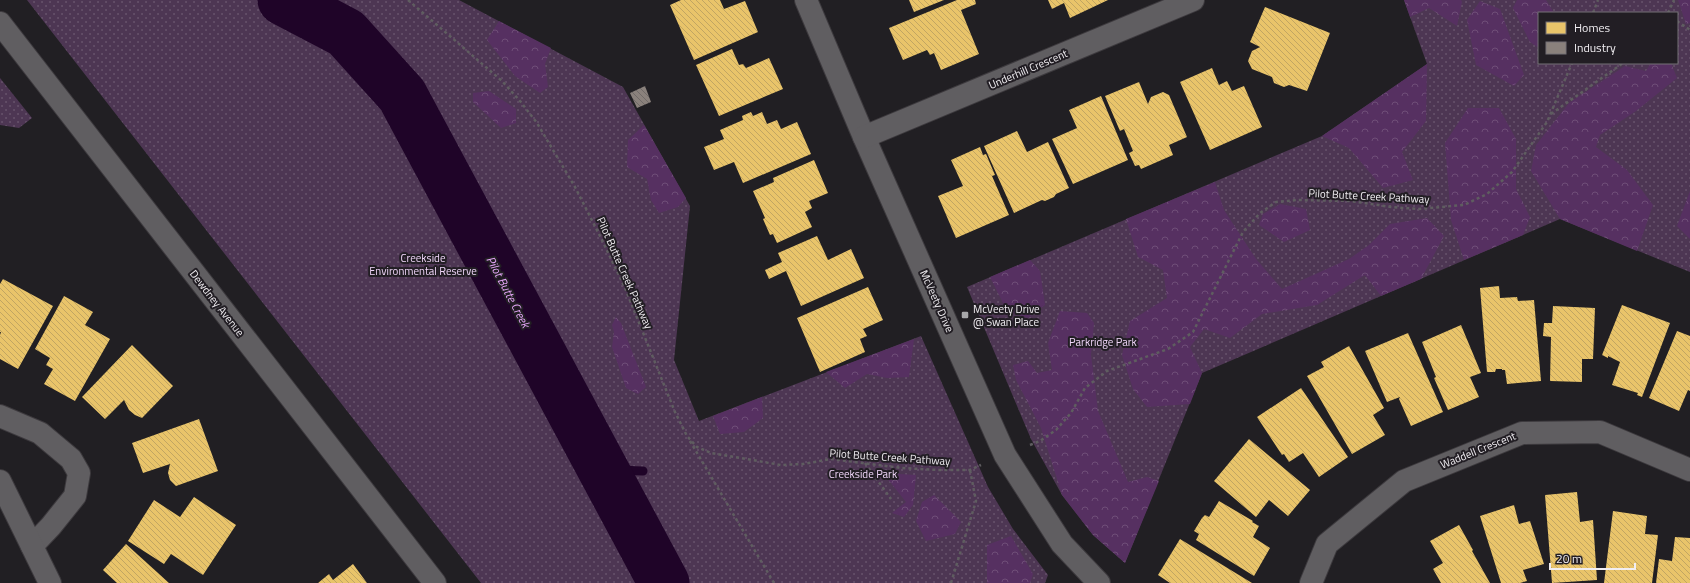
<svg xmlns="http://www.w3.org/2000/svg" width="1690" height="583" font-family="'Titillium Web',sans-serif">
	<defs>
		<pattern id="green-dots" width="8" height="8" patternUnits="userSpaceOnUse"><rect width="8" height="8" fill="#4d3653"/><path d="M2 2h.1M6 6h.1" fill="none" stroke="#67536c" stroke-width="1.8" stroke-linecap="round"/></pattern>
		<pattern id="forest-crowns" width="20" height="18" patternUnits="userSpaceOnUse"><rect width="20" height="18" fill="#563061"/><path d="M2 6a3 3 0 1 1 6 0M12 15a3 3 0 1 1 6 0" fill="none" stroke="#6f4e78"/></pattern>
		<pattern id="homes-back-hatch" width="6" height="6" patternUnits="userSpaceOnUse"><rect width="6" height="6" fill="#e9c46a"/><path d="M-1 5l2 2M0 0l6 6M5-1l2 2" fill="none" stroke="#c1a562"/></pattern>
		<pattern id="industry-back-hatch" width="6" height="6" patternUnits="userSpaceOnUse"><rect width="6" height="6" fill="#8a817c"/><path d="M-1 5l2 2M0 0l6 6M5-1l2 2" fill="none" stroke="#706a68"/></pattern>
	</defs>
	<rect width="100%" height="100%" fill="#211f23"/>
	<g fill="url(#green-dots)" fill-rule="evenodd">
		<polygon points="27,0 459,0 623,87 690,206 674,360 699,421 921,336 988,487 1013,529 1048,575 1045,583 481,583"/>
		<path d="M1404 0H1690V272L1560 219 1202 373 1125 563 1093 535 1062 495 1031 439 967 287 1322 136 1427 64ZM1539 13H1677V63H1539Z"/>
		<polygon points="0,78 32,118 19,128 0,125"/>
	</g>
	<g fill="url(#forest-crowns)">
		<polygon points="1404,0 1461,0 1462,2 1457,26 1429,8 1410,17"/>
		<polygon points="1517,0 1546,0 1554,13 1539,13 1539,48 1530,42 1513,8"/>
		<polygon points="1678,0 1690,0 1690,23 1686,24"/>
		<polygon points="1480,1 1500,9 1524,75 1514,86 1476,65 1467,20"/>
		<polygon points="499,21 551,48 545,64 548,87 540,93 515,76 487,40"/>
		<polygon points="1651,63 1671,63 1677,78 1636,111 1600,135 1596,147 1627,170 1653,205 1637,251 1560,219 1531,171 1536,145 1569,103 1625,66 1646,71"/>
		<polygon points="1427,64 1426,121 1402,152 1413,180 1383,188 1349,148 1322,136"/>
		<polygon points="489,91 516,109 516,123 501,128 473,102 473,93"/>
		<polygon points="1468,108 1499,108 1516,139 1516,189 1530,217 1523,235 1464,260 1451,220 1445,143"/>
		<polygon points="644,125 686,198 678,207 659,213 651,200 647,179 627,167 628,140"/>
		<polygon points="1215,182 1224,210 1256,259 1282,289 1349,259 1369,245 1390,224 1427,218 1444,236 1421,279 1381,296 1365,275 1317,305 1262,314 1230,338 1204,329 1190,347 1202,373 1190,404 1147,407 1133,389 1122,355 1130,321 1167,298 1163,270 1138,257 1126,219"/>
		<polygon points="1690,191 1690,239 1677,226"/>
		<polygon points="1280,204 1306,209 1310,230 1284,242 1259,225 1263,214"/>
		<polygon points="1030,260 1040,271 1045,305 1028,318 1007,311 990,277"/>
		<polygon points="1060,311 1087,313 1094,323 1091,355 1098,411 1128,482 1147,477 1159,481 1125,563 1093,535 1062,495 1041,428 1016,380 1013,365 1028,361 1037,373 1052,370 1048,343"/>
		<polygon points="616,317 621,323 646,387 638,394 626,388 612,347 614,332 612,325"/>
		<polygon points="914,339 909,377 887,378 867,374 845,388 826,372"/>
		<polygon points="762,397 763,418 744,432 720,434 713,416"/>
		<polygon points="883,473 916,475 913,505 904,517 892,513 906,502"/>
		<polygon points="934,495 961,522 955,534 926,541 916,521 922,502"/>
		<polygon points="1011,536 1033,574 1030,583 987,583 987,545"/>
	</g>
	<g fill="url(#homes-back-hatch)">
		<polygon points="681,0 720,0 724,9 745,1 758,32 694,60 670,5"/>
		<polygon points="909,0 944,0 914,12"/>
		<polygon points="957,0 975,0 976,4 961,10 979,54 941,70 934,53 930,55 927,50 903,60 889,28"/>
		<polygon points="1048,0 1108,0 1070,18 1064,3 1052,9"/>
		<polygon points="1265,7 1330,33 1307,91 1289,85 1284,87 1274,83 1272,77 1252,69 1248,61 1252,51 1260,47 1250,42"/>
		<polygon points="732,49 739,65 743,64 746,68 769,58 783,89 719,116 696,65"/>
		<polygon points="1212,68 1219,85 1227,81 1232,91 1244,86 1262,127 1210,150 1180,82"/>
		<polygon points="1139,82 1148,104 1151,97 1163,92 1169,95 1187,137 1169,145 1173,155 1141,169 1139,165 1135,166 1129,153 1133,151 1124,129 1120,131 1105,96"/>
		<polygon points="1101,96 1128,160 1073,184 1052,139 1077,128 1069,110"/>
		<polygon points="751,112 753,116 762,112 767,124 777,120 781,129 797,122 811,154 743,183 734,162 714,170 704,147 724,139 720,130 743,120 742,116"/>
		<polygon points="1017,131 1027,152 1048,142 1069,188 1056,194 1054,197 1045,201 1042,200 1014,213 984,146"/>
		<polygon points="980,147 983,155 986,154 995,175 992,176 1009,215 956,238 938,196 963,186 951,160"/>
		<polygon points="814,160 828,193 809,201 812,208 805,212 812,227 777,243 773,234 770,235 763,219 765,218 753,191 774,182 773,178"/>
		<polygon points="817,236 828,260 851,249 864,278 801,306 786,271 769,279 765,270 782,262 778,253"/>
		<polygon points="3,279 53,306 18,369 0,359 0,335 1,332 0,332 0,284"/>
		<polygon points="1499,286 1500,298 1517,297 1518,301 1534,300 1541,381 1507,384 1505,370 1502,370 1502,369 1496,369 1495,372 1487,372 1480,288"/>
		<polygon points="868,287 883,320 863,329 867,336 860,339 865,352 820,372 797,318"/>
		<polygon points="64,296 93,312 85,325 110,339 75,401 44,384 53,369 46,365 50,358 35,349"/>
		<polygon points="1622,305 1670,323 1642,397 1637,395 1638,393 1612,385 1620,362 1608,356 1608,358 1602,355"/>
		<polygon points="1553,306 1595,308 1593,359 1582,359 1582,382 1550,381 1551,337 1543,336 1544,323 1552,323"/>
		<polygon points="1461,325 1481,373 1470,377 1479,397 1448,410 1434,378 1436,377 1422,342"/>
		<polygon points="1677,331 1690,336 1690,391 1688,390 1679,411 1649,398"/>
		<polygon points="1408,333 1443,412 1411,426 1399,399 1400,397 1387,402 1365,351"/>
		<polygon points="132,345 173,386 142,418 135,415 129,410 124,400 105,419 82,397"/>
		<polygon points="1349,346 1384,408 1373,415 1385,435 1352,454 1307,376 1324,367 1321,362"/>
		<polygon points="1301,388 1348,457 1319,477 1303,453 1289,462 1284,454 1282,455 1257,417"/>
		<polygon points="199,419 218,471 176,486 170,480 168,473 170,464 143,473 132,443"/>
		<polygon points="1249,439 1310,490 1288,516 1269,500 1256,517 1214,481"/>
		<polygon points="1577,492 1580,522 1593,520 1597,580 1552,583 1545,495"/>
		<polygon points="194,497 236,525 203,575 171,554 164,564 128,541 154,500 180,517"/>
		<polygon points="1219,501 1253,521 1252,522 1259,526 1253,537 1270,548 1254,576 1196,540 1199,534 1194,531 1202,518 1205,515 1209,517"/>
		<polygon points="1514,505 1519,524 1530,521 1544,564 1523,570 1527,581 1520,583 1501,583 1480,516"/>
		<polygon points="1613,511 1647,516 1645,534 1658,535 1652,583 1604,583"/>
		<polygon points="1459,525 1473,550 1472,551 1490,583 1441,583 1433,569 1443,563 1430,541"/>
		<polygon points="1675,537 1690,538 1690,583 1656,583 1659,559 1672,561"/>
		<polygon points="1180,539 1252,583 1170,583 1158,575"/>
		<polygon points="126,544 169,583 117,583 103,570"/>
		<polygon points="353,564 367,583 318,583 329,574 333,580"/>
	</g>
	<polygon fill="url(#industry-back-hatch)" points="645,86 651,102 637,108 630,93"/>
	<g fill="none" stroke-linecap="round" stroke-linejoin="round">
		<path stroke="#1f0428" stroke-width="9" d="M594 453C612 469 620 471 643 471"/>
		<polyline stroke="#1f0428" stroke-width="51" points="283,0 346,33 402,95 664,583"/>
		<g stroke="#3d3a3e" stroke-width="24">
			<g id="minor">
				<polyline points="806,0 864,137 1005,455 1062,544 1099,583"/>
				<polyline points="864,137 1193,0"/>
				<polyline points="0,416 40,433 71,459 79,473 75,496 51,526 32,546"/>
				<polyline points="0,481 50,583"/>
				<polyline points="1311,583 1327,544 1404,481 1522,433 1600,432 1690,470"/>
			</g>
		</g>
		<g stroke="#3d3a3e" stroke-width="24">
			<polyline id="tertiary" points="0,23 435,583"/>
		</g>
		<g stroke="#5f5d60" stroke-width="2.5" stroke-dasharray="3 3" stroke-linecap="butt">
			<polyline points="408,0 502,81 520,101 537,123 575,187 601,238 625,288 675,412 687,436 697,447 711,453 781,465 803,464 831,459 902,468 938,470 970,470 981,465"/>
			<polyline points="1593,13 1598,0"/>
			<polyline points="1668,13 1674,0"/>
			<polyline points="1677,21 1690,30"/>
			<polyline points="1551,114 1623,63"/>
			<polyline points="690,441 774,583"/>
			<polyline points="1030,445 1040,441 1056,430 1071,413 1085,388 1107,371 1168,349 1193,332 1243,232 1260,213 1276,202 1297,200 1351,201 1391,207 1418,209 1464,205 1487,194 1512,172 1547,122 1572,63"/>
			<polyline points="865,463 891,499"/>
			<polyline points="951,583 976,501 970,470"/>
		</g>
		<use href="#minor" stroke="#605e61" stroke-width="22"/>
		<use href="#tertiary" stroke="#605e61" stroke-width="22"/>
	</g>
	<rect fill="#a8a6aa" stroke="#221e24" stroke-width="1.5" x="961" y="311" width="8" height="8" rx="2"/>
	<g text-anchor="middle" stroke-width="4" stroke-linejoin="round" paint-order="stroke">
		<g font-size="11" fill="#f1eef2" stroke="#221e24">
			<text transform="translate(1028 69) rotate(-23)" y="4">Underhill Crescent</text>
			<text transform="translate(1369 196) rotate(3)" y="4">Pilot Butte Creek Pathway</text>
			<text transform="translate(625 273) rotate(66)" y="4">Pilot Butte Creek Pathway</text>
			<text transform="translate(937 301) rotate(66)" y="4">McVeety Drive</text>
			<text transform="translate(217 303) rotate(52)" y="4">Dewdney Avenue</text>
			<text transform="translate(1478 450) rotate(-22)" y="4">Waddell Crescent</text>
			<text transform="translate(890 457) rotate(4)" y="4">Pilot Butte Creek Pathway</text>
		</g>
		<g font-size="11" fill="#efd5f8" stroke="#221e24">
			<text x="423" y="262">Creekside<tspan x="423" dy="13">Environmental Reserve</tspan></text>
			<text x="1103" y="346">Parkridge Park</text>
			<text x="863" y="478">Creekside Park</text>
		</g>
		<g font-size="11" fill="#f1eef2" stroke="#221e24" text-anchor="start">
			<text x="973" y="313">McVeety Drive<tspan x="973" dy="13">@ Swan Place</tspan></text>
		</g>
		<g font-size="12" font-style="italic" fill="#e9a8fc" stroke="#221e24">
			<text transform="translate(508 292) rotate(62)" y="4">Pilot Butte Creek</text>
		</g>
	</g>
	<rect x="1538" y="12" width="140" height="52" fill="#221e24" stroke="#757176"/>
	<rect x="1546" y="22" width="20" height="12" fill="#e9c46a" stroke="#757176"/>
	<text x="1574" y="32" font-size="12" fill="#f1eef2">Homes</text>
	<rect x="1546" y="42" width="20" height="12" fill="#8a817c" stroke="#757176"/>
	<text x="1574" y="52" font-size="12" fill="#f1eef2">Industry</text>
	<path d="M1550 563v6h85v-6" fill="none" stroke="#f1eef2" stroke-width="2"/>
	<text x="1556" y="563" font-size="12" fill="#f1eef2" stroke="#221e24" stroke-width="3" paint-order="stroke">20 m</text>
</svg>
